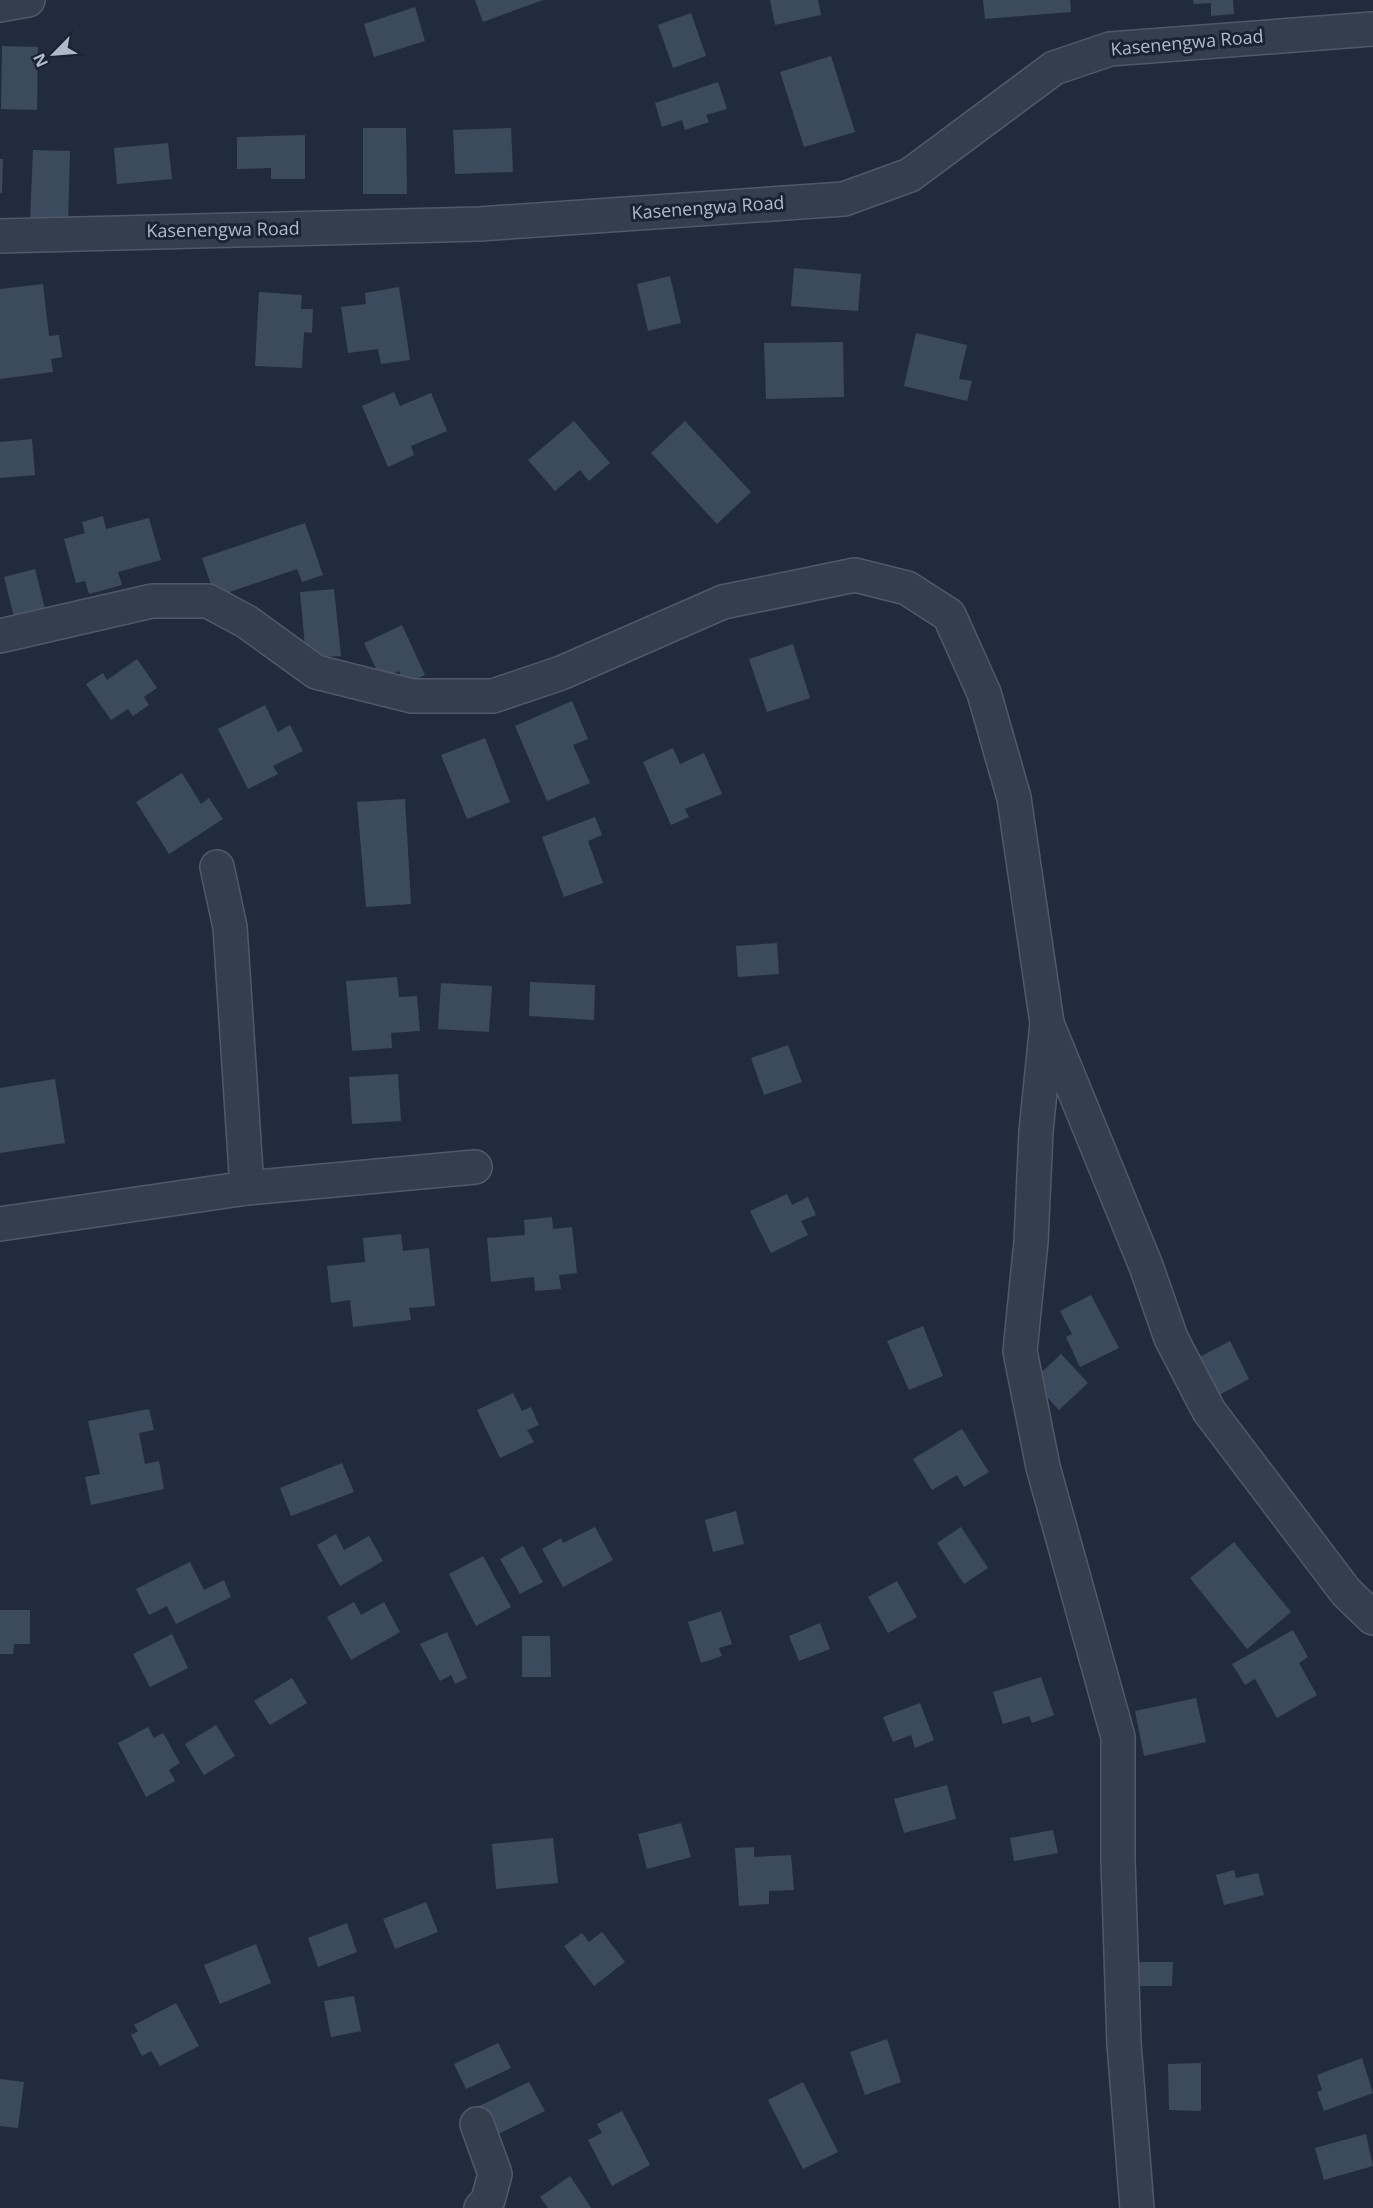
<svg xmlns="http://www.w3.org/2000/svg" width="1373" height="2208" font-family="'Open Sans',sans-serif">
	<rect width="100%" height="100%" fill="#202c3e"/>
	<g fill="#3c4a5e">
		<polygon points="475,0 543,0 483,22"/>
		<polygon points="770,0 818,0 821,15 775,25"/>
		<polygon points="983,0 1070,0 1071,12 985,19"/>
		<polygon points="1193,0 1233,0 1234,14 1211,16 1211,3 1194,4"/>
		<polygon points="415,7 425,41 374,57 364,24"/>
		<polygon points="691,13 706,56 673,68 658,25"/>
		<polygon points="2,46 38,47 37,110 1,109"/>
		<polygon points="831,56 855,132 804,147 780,72"/>
		<polygon points="718,82 727,109 706,115 709,122 685,130 682,120 662,127 655,103"/>
		<polygon points="363,128 406,128 407,194 363,194"/>
		<polygon points="511,128 513,172 455,174 453,130"/>
		<polygon points="305,135 305,179 271,179 271,168 237,169 237,137"/>
		<polygon points="168,143 172,179 117,184 114,148"/>
		<polygon points="33,150 70,151 68,223 30,221"/>
		<polygon points="0,159 3,159 2,193 0,193"/>
		<polygon points="794,268 861,274 858,311 791,306"/>
		<polygon points="670,276 681,323 648,331 637,284"/>
		<polygon points="43,284 49,336 59,335 62,357 51,359 53,372 0,379 0,289"/>
		<polygon points="399,287 410,360 381,364 378,349 348,353 341,307 366,304 365,293"/>
		<polygon points="259,292 302,295 301,309 313,309 312,333 304,332 302,368 255,366"/>
		<polygon points="916,333 967,345 959,379 972,381 967,401 904,386"/>
		<polygon points="843,342 844,397 766,399 764,343"/>
		<polygon points="394,392 400,406 431,393 447,431 411,446 414,455 388,467 362,406"/>
		<polygon points="574,421 610,463 589,481 580,470 555,491 528,460"/>
		<polygon points="685,421 751,492 717,524 651,453"/>
		<polygon points="32,439 35,475 0,478 0,442"/>
		<polygon points="103,516 106,529 149,518 161,560 118,572 122,585 89,594 85,581 76,583 64,539 85,533 82,522"/>
		<polygon points="305,523 323,575 302,582 297,569 215,597 202,558"/>
		<polygon points="35,569 46,613 15,621 4,577"/>
		<polygon points="334,589 341,656 306,658 300,592"/>
		<polygon points="402,625 425,675 405,684 399,671 381,679 364,643"/>
		<polygon points="793,644 810,698 767,712 749,659"/>
		<polygon points="137,659 157,688 144,697 149,705 133,716 128,709 111,720 86,684 103,673 107,680"/>
		<polygon points="572,701 588,739 573,745 590,783 547,801 515,726"/>
		<polygon points="265,705 278,732 290,725 303,751 273,766 278,774 248,789 218,729"/>
		<polygon points="485,738 510,802 467,819 441,755"/>
		<polygon points="673,748 680,764 704,753 722,794 685,809 689,817 671,825 643,762"/>
		<polygon points="182,773 201,804 209,798 223,819 169,854 136,802"/>
		<polygon points="405,799 411,904 366,907 357,802"/>
		<polygon points="595,817 602,835 588,841 603,883 564,897 542,837"/>
		<polygon points="777,943 779,974 738,977 736,946"/>
		<polygon points="397,977 399,997 417,996 420,1031 391,1033 392,1048 352,1051 346,981"/>
		<polygon points="530,982 595,985 594,1020 529,1016"/>
		<polygon points="441,983 492,986 489,1032 438,1029"/>
		<polygon points="788,1045 802,1082 764,1095 751,1058"/>
		<polygon points="398,1074 401,1121 352,1124 349,1077"/>
		<polygon points="55,1079 65,1143 0,1153 0,1088"/>
		<polygon points="787,1194 792,1205 808,1197 816,1215 801,1221 808,1235 771,1253 750,1211"/>
		<polygon points="552,1217 553,1229 572,1227 577,1273 559,1275 561,1289 535,1291 534,1277 491,1282 487,1238 525,1235 524,1220"/>
		<polygon points="401,1234 403,1251 429,1248 435,1306 409,1308 411,1320 353,1327 350,1300 331,1303 327,1266 365,1262 363,1238"/>
		<polygon points="1091,1295 1119,1348 1080,1367 1066,1337 1072,1334 1060,1311"/>
		<polygon points="923,1326 943,1376 909,1390 887,1341"/>
		<polygon points="1230,1341 1249,1379 1212,1399 1192,1361"/>
		<polygon points="1061,1354 1088,1383 1059,1410 1032,1381"/>
		<polygon points="513,1393 522,1411 531,1407 539,1425 527,1430 534,1442 500,1458 477,1410"/>
		<polygon points="149,1409 154,1430 139,1433 145,1464 159,1461 164,1489 91,1505 85,1477 100,1474 88,1421"/>
		<polygon points="962,1429 989,1472 964,1487 957,1475 932,1490 913,1459"/>
		<polygon points="342,1463 354,1492 291,1516 280,1488"/>
		<polygon points="736,1511 744,1544 713,1552 705,1520"/>
		<polygon points="595,1527 613,1560 563,1587 542,1549 561,1538 563,1543"/>
		<polygon points="961,1527 988,1568 964,1584 937,1543"/>
		<polygon points="336,1534 344,1550 369,1536 383,1561 340,1586 317,1545"/>
		<polygon points="1234,1542 1291,1612 1247,1649 1190,1578"/>
		<polygon points="523,1546 543,1582 520,1594 500,1559"/>
		<polygon points="483,1556 511,1607 476,1626 449,1574"/>
		<polygon points="190,1562 204,1590 224,1580 231,1597 176,1624 167,1606 149,1615 136,1589"/>
		<polygon points="897,1581 917,1617 888,1633 868,1597"/>
		<polygon points="354,1602 361,1615 384,1602 400,1632 351,1660 327,1617"/>
		<polygon points="0,1610 30,1610 30,1644 14,1644 13,1654 0,1654"/>
		<polygon points="721,1611 732,1644 719,1648 722,1656 701,1663 688,1622"/>
		<polygon points="820,1623 830,1649 799,1661 789,1636"/>
		<polygon points="1293,1630 1308,1657 1299,1663 1317,1695 1277,1718 1255,1679 1245,1685 1232,1664"/>
		<polygon points="447,1632 467,1678 455,1684 451,1675 440,1681 420,1644"/>
		<polygon points="172,1634 188,1668 150,1687 133,1654"/>
		<polygon points="522,1636 550,1636 551,1677 522,1677"/>
		<polygon points="1041,1677 1054,1715 1032,1723 1029,1716 1003,1724 993,1692"/>
		<polygon points="292,1678 307,1703 270,1725 254,1701"/>
		<polygon points="1196,1698 1206,1742 1144,1756 1135,1711"/>
		<polygon points="920,1703 934,1740 915,1748 911,1735 893,1742 883,1717"/>
		<polygon points="216,1725 235,1756 204,1775 185,1744"/>
		<polygon points="148,1727 154,1738 163,1733 180,1763 169,1770 175,1781 146,1797 118,1743"/>
		<polygon points="947,1785 956,1819 904,1833 894,1799"/>
		<polygon points="681,1823 691,1857 647,1869 638,1834"/>
		<polygon points="1053,1830 1058,1853 1014,1861 1010,1838"/>
		<polygon points="553,1838 558,1883 496,1889 492,1844"/>
		<polygon points="754,1847 754,1857 791,1855 794,1890 769,1891 769,1904 739,1906 735,1848"/>
		<polygon points="1234,1870 1236,1878 1258,1873 1264,1895 1224,1905 1216,1875"/>
		<polygon points="426,1902 438,1932 395,1949 383,1919"/>
		<polygon points="347,1923 357,1952 318,1967 308,1938"/>
		<polygon points="602,1932 625,1962 594,1986 564,1946 582,1933 589,1942"/>
		<polygon points="256,1944 271,1983 220,2004 204,1965"/>
		<polygon points="1127,1944 1139,1944 1139,1962 1173,1962 1172,1986 1127,1986"/>
		<polygon points="354,1996 361,2031 331,2037 324,2001"/>
		<polygon points="176,2003 199,2046 160,2066 151,2051 142,2056 131,2035 138,2031 134,2025"/>
		<polygon points="887,2039 901,2082 865,2095 850,2052"/>
		<polygon points="498,2043 511,2068 466,2089 454,2064"/>
		<polygon points="1362,2058 1373,2093 1324,2111 1317,2092 1322,2090 1317,2075"/>
		<polygon points="1201,2063 1201,2111 1169,2110 1168,2064"/>
		<polygon points="0,2079 24,2082 18,2128 0,2126"/>
		<polygon points="529,2082 545,2111 490,2138 475,2108"/>
		<polygon points="803,2082 838,2152 803,2169 768,2100"/>
		<polygon points="622,2111 650,2165 612,2186 588,2140 602,2133 597,2124"/>
		<polygon points="1366,2134 1373,2166 1324,2180 1315,2148"/>
		<polygon points="570,2176 591,2208 548,2208 540,2197"/>
	</g>
	<g fill="none" stroke-linecap="round" stroke-linejoin="round">
		<g stroke="#505969" stroke-width="36">
			<g id="street">
				<polyline points="0,5 28,0"/>
				<polyline points="0,236 479,224 844,199 910,175 1054,68 1110,49 1373,29"/>
				<polyline points="0,636 152,601 208,601 247,622 316,672 412,696 493,696 561,673 723,602 855,575 907,588 949,615 984,693 1014,798 1047,1023 1036,1131 1031,1242 1020,1351 1043,1467 1118,1737 1118,1861 1124,2044 1137,2208"/>
				<polyline points="217,867 230,927 247,1188"/>
				<polyline points="1048,1026 1146,1266 1171,1338 1209,1411 1346,1592 1373,1618"/>
				<polyline points="0,1224 247,1188 475,1167"/>
				<polyline points="477,2124 495,2174 488,2200 481,2208"/>
			</g>
		</g>
		<use href="#street" stroke="#353e4e" stroke-width="33"/>
	</g>
	<g text-anchor="middle" stroke-width="6" stroke-linejoin="round" paint-order="stroke">
		<g font-size="18" fill="#b0b9ca" stroke="#1a2333">
			<text transform="translate(1187 43) rotate(-5)" y="6">Kasenengwa Road</text>
			<text transform="translate(708 208) rotate(-4)" y="6">Kasenengwa Road</text>
			<text transform="translate(223 230) rotate(-1)" y="6">Kasenengwa Road</text>
		</g>
	</g>
	<g transform="translate(54 54) rotate(245)" stroke="#1a2333" stroke-width="4.5" paint-order="stroke">
	<path d="M0-4.5L10 22L0 15L-10 22Z" fill="#b0b9ca"/>
	<text y="-9" font-size="16" font-weight="bold" text-anchor="middle" fill="#b0b9ca">N</text>
	</g>
</svg>
